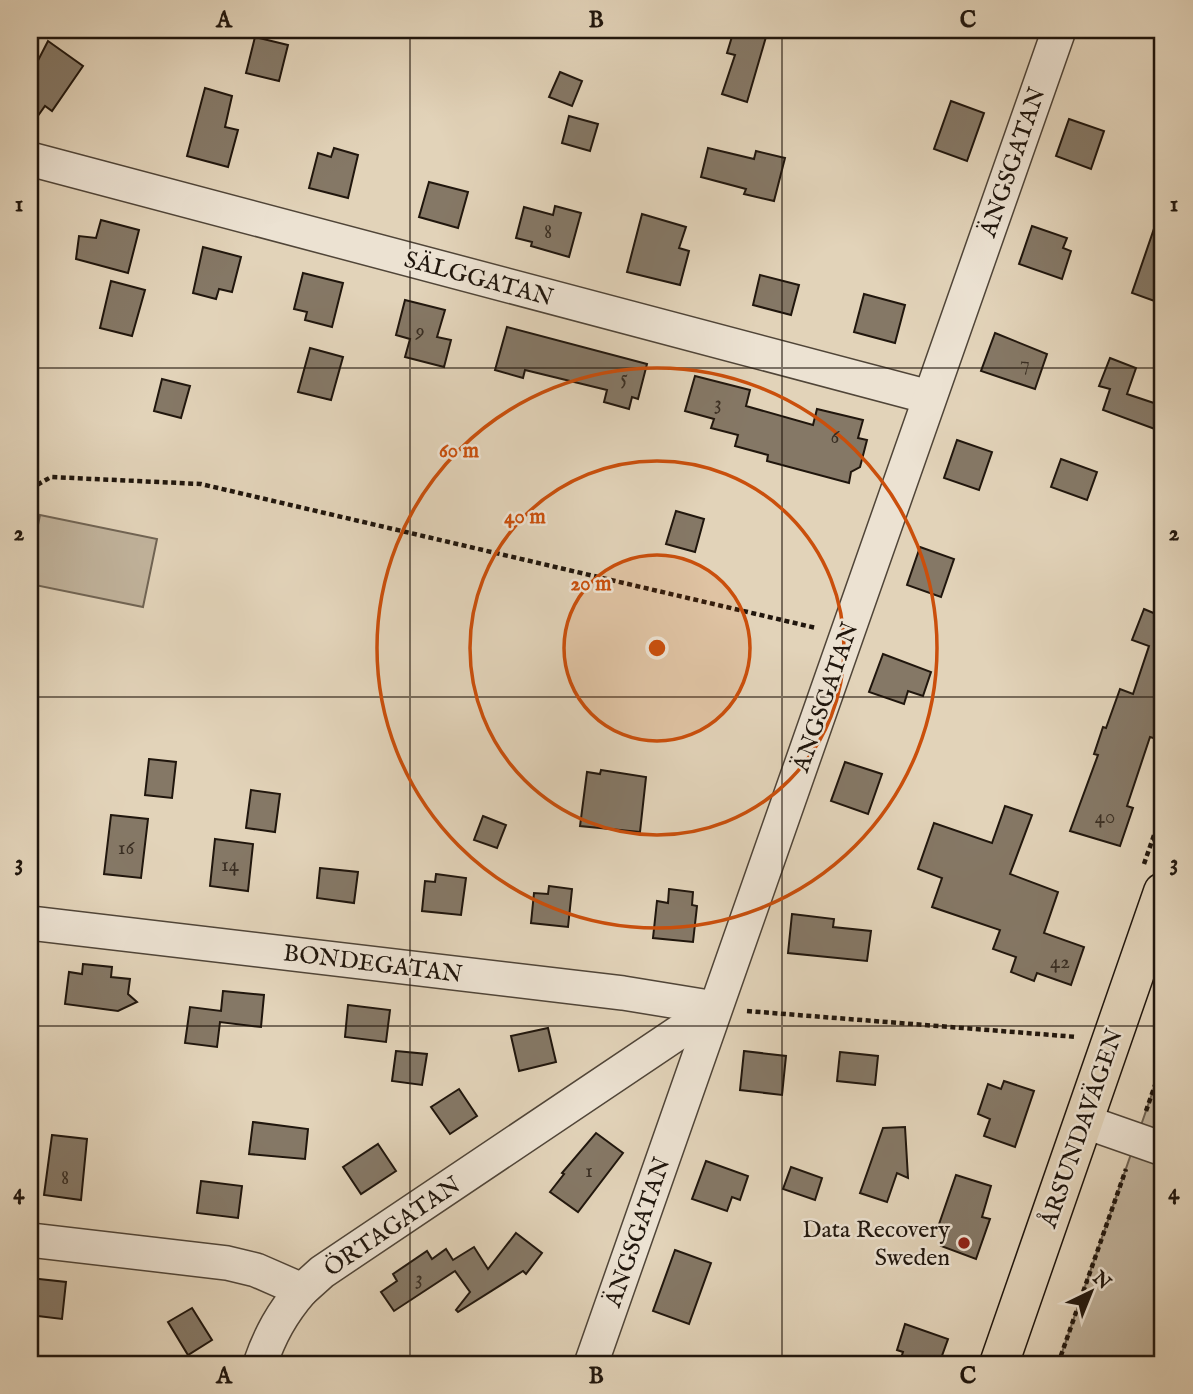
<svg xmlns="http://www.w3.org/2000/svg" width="1193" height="1394" font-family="'IM FELL English',serif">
	<rect width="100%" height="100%" fill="#e2d3b9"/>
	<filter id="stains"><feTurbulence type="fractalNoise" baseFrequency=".00286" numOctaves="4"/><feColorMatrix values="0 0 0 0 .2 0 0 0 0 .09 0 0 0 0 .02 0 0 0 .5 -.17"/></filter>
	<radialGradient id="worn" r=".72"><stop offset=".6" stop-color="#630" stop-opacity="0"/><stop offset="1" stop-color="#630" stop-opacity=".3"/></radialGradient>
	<g fill="#c1b39c" stroke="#706454" stroke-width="2">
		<polygon points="40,515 157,539 143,607 30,584 30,564"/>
		<polygon points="1163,1062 1163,1364 1058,1364"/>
	</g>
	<g fill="#857866" stroke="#20160d" stroke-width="2">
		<polygon points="734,30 768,30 747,102 722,94 735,55 727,53"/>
		<polygon points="255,37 288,45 279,81 246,73"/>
		<polygon points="48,41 83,66 52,111 45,106 30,127 30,76"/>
		<polygon points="560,72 582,81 572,106 549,97"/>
		<polygon points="205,88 232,96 225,127 238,130 228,167 187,156"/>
		<polygon points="951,101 984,113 967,161 934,149"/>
		<polygon points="569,116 598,124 590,151 562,143"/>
		<polygon points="1069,119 1104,131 1091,169 1056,156"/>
		<polygon points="334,148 358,155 348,198 309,188 318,153 331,157"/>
		<polygon points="708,148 754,159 756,151 785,158 774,201 744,194 746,189 701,177"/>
		<polygon points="429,182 468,192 458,228 419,217"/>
		<polygon points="555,206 581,213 569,257 531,246 532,242 516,238 524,207 553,215"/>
		<polygon points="642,214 686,227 679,248 689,251 680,285 627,272"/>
		<polygon points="1159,214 1163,215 1163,304 1132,293"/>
		<polygon points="101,220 139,230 128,273 76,259 79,236 96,238"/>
		<polygon points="1032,226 1067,238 1063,248 1071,251 1062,279 1019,264"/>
		<polygon points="203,247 241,257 232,292 219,289 216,299 193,293"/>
		<polygon points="303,273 343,283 332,327 305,320 307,312 294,309"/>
		<polygon points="760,275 799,285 791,315 753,305"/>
		<polygon points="111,281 145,290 132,336 100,328"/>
		<polygon points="864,294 905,305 895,343 854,332"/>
		<polygon points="405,300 445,310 437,337 451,340 444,367 405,357 410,339 396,335"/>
		<polygon points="507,327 647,364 638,399 632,397 629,409 604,402 607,390 525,370 523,378 495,370"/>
		<polygon points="995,333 1047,354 1035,389 981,371"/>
		<polygon points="310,348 343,357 331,400 298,392"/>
		<polygon points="1110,358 1136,368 1127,394 1163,406 1163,432 1103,410 1110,389 1099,386"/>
		<polygon points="695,376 750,390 746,406 813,425 817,409 863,420 858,438 867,440 860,467 851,472 849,483 767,461 768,455 735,446 738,435 711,428 714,419 685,411"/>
		<polygon points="162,379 190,386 181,418 154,411"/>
		<polygon points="957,440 992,452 979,490 944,478"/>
		<polygon points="1061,459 1097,472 1087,500 1051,487"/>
		<polygon points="676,511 704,519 695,552 666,544"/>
		<polygon points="920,547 954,559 941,597 907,585"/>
		<polygon points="1144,609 1163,617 1163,741 1150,737 1127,806 1133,808 1120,846 1070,831 1098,755 1094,754 1103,727 1106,728 1120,689 1133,694 1149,646 1132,640"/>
		<polygon points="883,654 931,672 923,696 908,691 904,704 869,692"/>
		<polygon points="149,759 176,762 172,798 145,795"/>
		<polygon points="845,762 882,774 868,814 831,801"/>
		<polygon points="601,770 646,777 640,832 580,826 587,772 600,774"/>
		<polygon points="251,790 280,794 275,832 246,828"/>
		<polygon points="1005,806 1032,815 1010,874 1058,892 1044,933 1084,947 1071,985 1037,973 1034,981 1011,972 1016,957 993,949 1000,930 932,907 942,878 918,869 934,823 992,843"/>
		<polygon points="111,815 148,819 141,878 104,874"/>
		<polygon points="483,816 506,825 497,848 474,840"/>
		<polygon points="215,839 253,844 248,891 210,886"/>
		<polygon points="320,868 358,872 354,903 317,898"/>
		<polygon points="436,874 466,878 461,915 422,911 425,881 435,882"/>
		<polygon points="549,886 572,889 568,927 531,923 534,893 548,894"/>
		<polygon points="669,889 693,892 692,905 697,906 693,942 653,938 657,901 668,903"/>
		<polygon points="792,914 834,919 833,927 871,931 867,961 788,953"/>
		<polygon points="83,964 112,967 111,977 130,979 128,994 137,1002 118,1011 65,1004 69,972 82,974"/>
		<polygon points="223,991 264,995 261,1027 220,1022 217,1047 185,1043 190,1007 221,1011"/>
		<polygon points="348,1005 390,1010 386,1042 345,1037"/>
		<polygon points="548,1028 556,1062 519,1071 511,1036"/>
		<polygon points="396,1051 427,1054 422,1085 392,1081"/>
		<polygon points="744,1051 786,1056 782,1095 740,1090"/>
		<polygon points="840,1052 878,1056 875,1085 837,1081"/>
		<polygon points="1004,1081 1034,1091 1015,1147 984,1136 990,1119 978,1114 988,1084 1001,1089"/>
		<polygon points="459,1089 477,1116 450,1134 431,1107"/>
		<polygon points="253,1122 308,1129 305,1159 249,1154"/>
		<polygon points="905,1127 908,1178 897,1173 887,1202 860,1193 883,1128"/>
		<polygon points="596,1133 623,1153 578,1212 550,1192 564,1174 562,1173"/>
		<polygon points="52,1135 87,1139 81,1200 44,1195"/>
		<polygon points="378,1144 396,1171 361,1194 343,1167"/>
		<polygon points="706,1161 748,1176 740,1200 732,1197 727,1211 692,1199"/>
		<polygon points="791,1167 822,1178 815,1200 783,1189"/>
		<polygon points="956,1175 991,1186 982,1217 990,1219 976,1259 941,1246 946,1232 937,1230"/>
		<polygon points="201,1181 242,1186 238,1218 197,1213"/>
		<polygon points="516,1233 542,1253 526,1274 523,1271 458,1312 456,1310 470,1292 455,1271 394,1311 381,1292 397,1281 393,1274 427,1251 432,1259 446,1249 453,1260 474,1247 488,1269"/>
		<polygon points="675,1250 711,1263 689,1324 653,1311"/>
		<polygon points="30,1278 66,1282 62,1319 30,1315"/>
		<polygon points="192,1308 212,1340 188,1355 168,1322"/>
		<polygon points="905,1324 948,1339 939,1364 899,1364 903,1352 897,1350"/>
	</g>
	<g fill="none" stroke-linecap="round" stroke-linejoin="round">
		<g stroke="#504538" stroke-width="36">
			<g id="minor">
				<polyline points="30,159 929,397"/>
				<polyline points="30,923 623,993 715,1008"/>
				<polyline points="1083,1121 1163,1149"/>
				<polyline points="30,1240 227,1263 256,1270 302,1290 322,1272 715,1008"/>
				<path d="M260 1364C270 1335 282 1313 302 1290"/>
				<polyline points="591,1364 1059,30"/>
			</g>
		</g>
		<g stroke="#20160d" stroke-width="41">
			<polyline id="major" points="999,1364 1163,892"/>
		</g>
		<g stroke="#20160d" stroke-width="4.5" stroke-dasharray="5 3.5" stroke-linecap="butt">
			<polyline points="30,489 51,477 201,484 816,628"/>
			<polyline points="1153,839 1163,844"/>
			<polyline points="1144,864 1163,809"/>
			<polyline points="747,1011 1077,1037"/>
			<polyline points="1146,1111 1163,1062"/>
			<polyline points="1058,1364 1126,1169"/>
		</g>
		<use href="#minor" stroke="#ece2d2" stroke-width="33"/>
		<use href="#major" stroke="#e2d3b9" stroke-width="38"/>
	</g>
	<path fill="none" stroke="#20160d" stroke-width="2" stroke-opacity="0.55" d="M410 30V1364M782 30V1364M30 368H1163M30 697H1163M30 1026H1163"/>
	<circle cx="657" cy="648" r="93" fill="#ca4f0c" fill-opacity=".12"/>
	<g fill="none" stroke="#ca4f0c" stroke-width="3.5">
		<circle cx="657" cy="648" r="93"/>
		<circle cx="657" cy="648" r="187"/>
		<circle cx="657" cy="648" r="280"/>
	</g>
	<circle fill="#8f2418" stroke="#ece2d2" stroke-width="2.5" cx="964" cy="1243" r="7"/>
	<g text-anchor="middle" stroke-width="5" stroke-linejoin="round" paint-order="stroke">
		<g font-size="21" fill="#392e23">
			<text x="548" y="238">8</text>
			<text x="420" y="337">9</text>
			<text x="1025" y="370">7</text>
			<text x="624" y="384">5</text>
			<text x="718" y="409">3</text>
			<text x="835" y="443">6</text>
			<text x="1105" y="823">40</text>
			<text x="126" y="854">16</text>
			<text x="230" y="871">14</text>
			<text x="1060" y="968">42</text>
			<text x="589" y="1177">1</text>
			<text x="65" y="1184">8</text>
			<text x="419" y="1284">3</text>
		</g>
		<g font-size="24" fill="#20160d" stroke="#ece2d2">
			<text transform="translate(1012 162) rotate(-71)" y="8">ÄNGSGATAN</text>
			<text transform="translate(479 278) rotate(15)" y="8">SÄLGGATAN</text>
			<text transform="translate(825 697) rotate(-71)" y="8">ÄNGSGATAN</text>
			<text transform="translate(373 963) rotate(7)" y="8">BONDEGATAN</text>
			<text transform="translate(1081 1128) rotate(-71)" y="8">ÅRSUNDAVÄGEN</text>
			<text transform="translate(392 1226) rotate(-34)" y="8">ÖRTAGATAN</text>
			<text transform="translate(637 1232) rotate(-71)" y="8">ÄNGSGATAN</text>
		</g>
		<g font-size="24" fill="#20160d" stroke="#ece2d2" text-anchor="end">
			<text x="950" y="1237">Data Recovery<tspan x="950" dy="28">Sweden</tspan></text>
		</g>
	</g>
	<circle cx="657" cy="648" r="10" fill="#ca4f0c" stroke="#ece2d2" stroke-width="3.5"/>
	<g font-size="21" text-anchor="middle" font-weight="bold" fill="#ca4f0c" stroke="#ece2d2" stroke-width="5" stroke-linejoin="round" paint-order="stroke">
		<text x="459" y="457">60 m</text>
		<text x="525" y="523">40 m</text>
		<text x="591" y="590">20 m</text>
	</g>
	<rect width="1193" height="1394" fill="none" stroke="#e2d3b9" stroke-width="77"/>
	<g transform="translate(1091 1292) rotate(43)" stroke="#ece2d2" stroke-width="5" paint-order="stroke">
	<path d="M0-5L12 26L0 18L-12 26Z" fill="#20160d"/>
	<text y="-10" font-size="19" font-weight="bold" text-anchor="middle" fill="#20160d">N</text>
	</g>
	<rect x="38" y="38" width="1116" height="1318" fill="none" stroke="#20160d" stroke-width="2.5"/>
	<g font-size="23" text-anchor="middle" font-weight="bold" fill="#20160d">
		<text x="224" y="27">A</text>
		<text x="596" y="27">B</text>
		<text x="968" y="27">C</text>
		<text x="19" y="211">1</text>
		<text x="1174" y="211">1</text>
		<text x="19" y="540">2</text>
		<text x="1174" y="540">2</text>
		<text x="19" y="870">3</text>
		<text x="1174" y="870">3</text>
		<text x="19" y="1199">4</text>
		<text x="1174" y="1199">4</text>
		<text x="224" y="1383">A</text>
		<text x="596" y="1383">B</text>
		<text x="968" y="1383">C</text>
	</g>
	<rect width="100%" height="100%" filter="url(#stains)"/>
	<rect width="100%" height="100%" fill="url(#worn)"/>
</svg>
